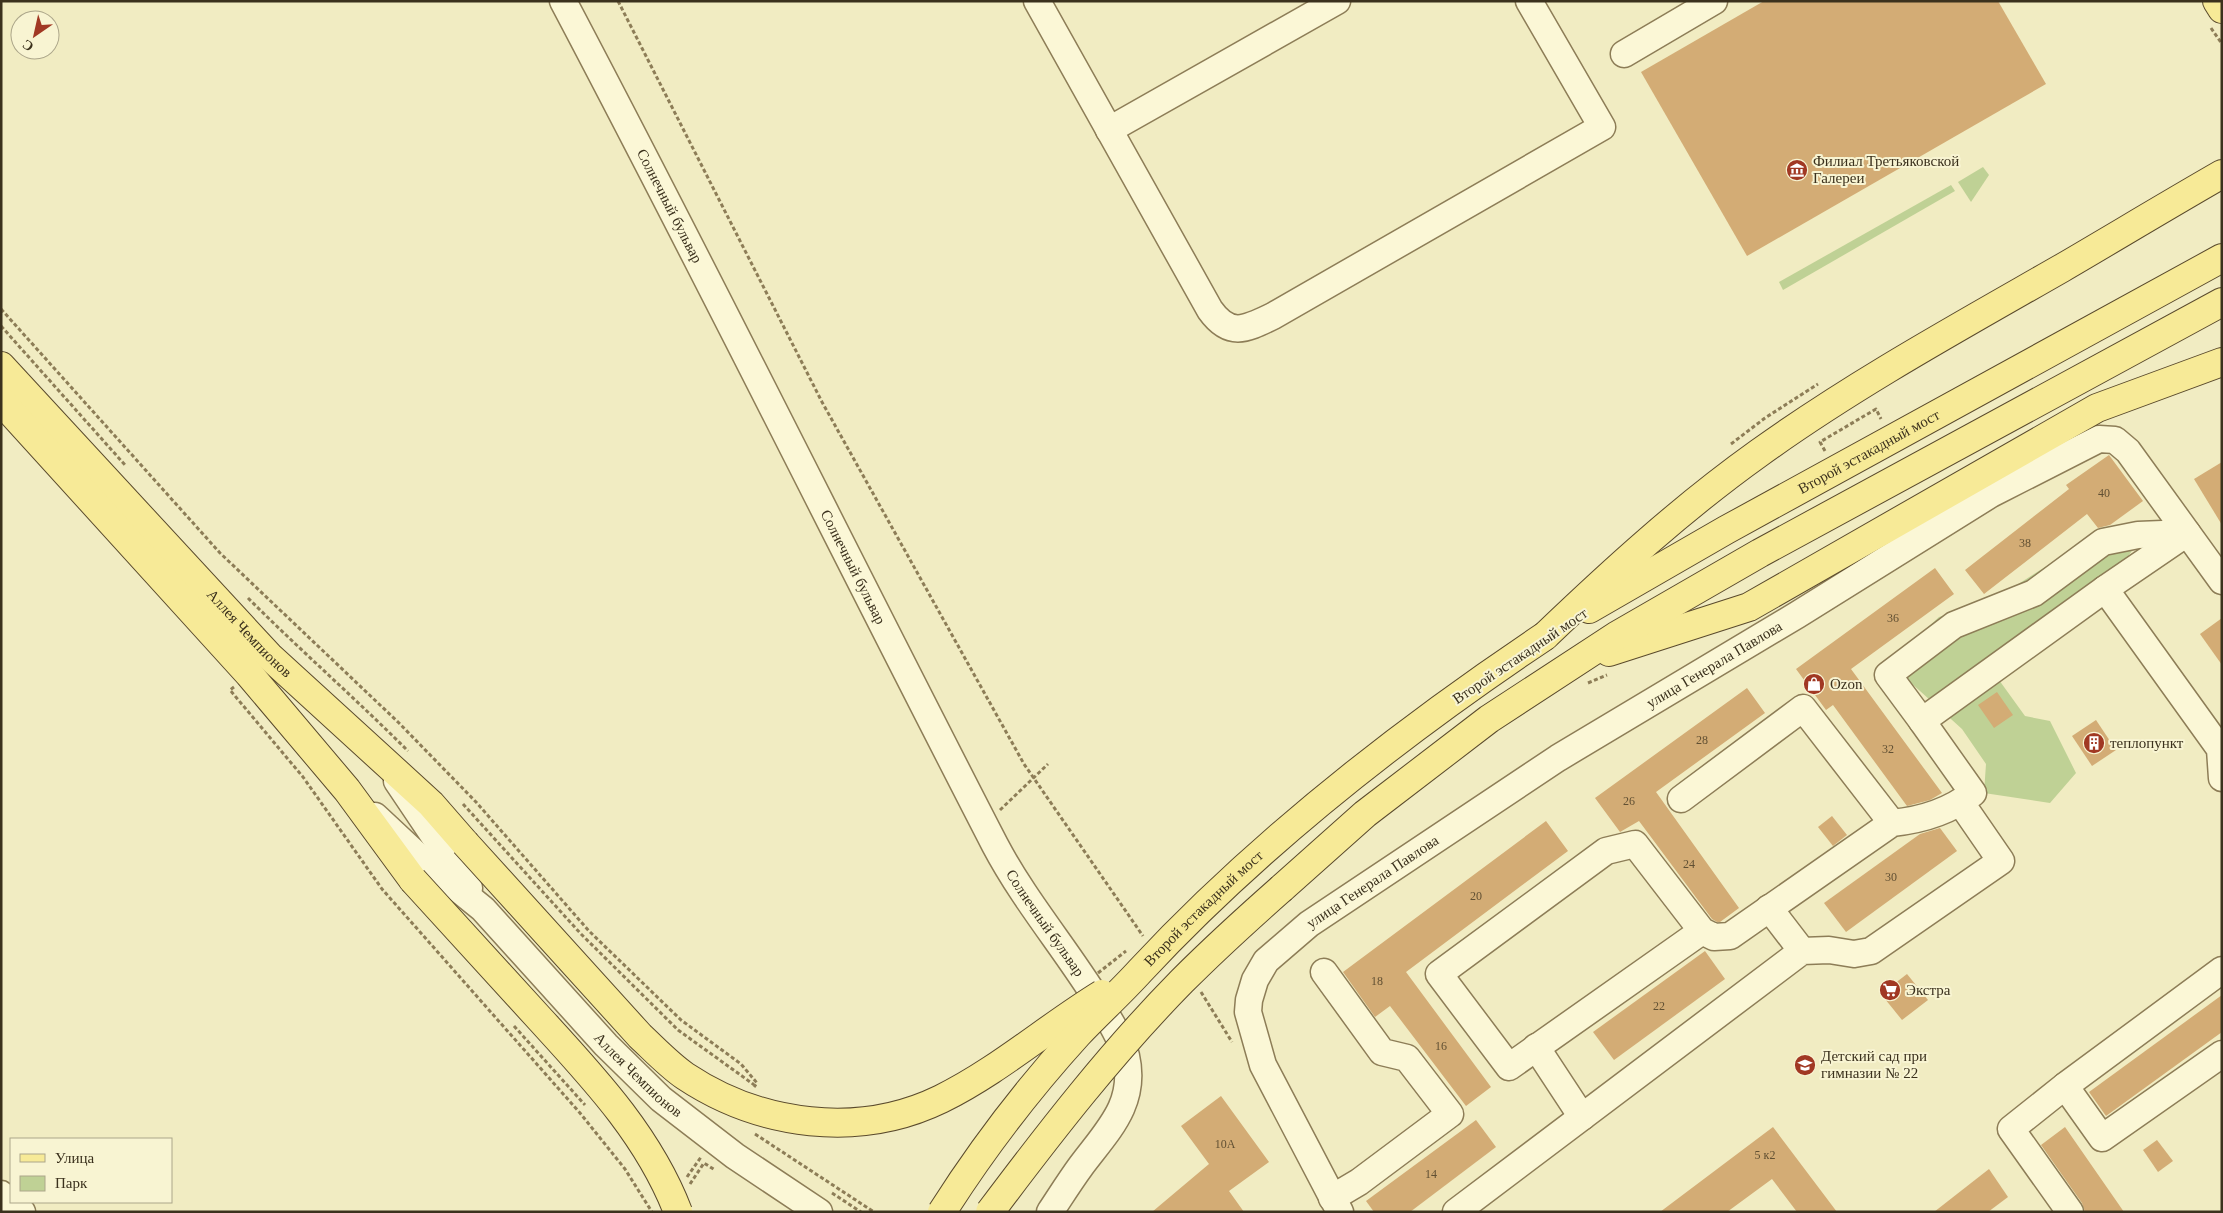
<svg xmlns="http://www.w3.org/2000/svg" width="2223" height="1213" font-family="Georgia,serif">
	<rect width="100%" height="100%" fill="#f1ecc2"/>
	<g fill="#bfd195">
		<polygon points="1983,167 1989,175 1971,202 1958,182"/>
		<polygon points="1951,185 1955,191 1783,290 1779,282"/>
		<polygon points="2152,521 2125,561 1999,680 2025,716 2050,721 2076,773 2050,803 1984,793 1986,764 1962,729 1889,663 1939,617 1998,597 2086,541"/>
	</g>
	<g fill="#d3ac75">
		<polygon points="1764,1 1998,1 2046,84 1747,256 1641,72"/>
		<polygon points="2109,455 2143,501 2110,525 2098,528 2087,514 1984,594 1965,570 2069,489 2066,485"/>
		<polygon points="2222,462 2222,525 2194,479"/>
		<polygon points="1935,568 1954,594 1851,669 1942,793 1930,800 1907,806 1833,705 1826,710 1796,669"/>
		<polygon points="2222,618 2222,665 2200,634"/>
		<polygon points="1747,688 1765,713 1656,792 1739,908 1720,922 1717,922 1712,919 1639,821 1620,832 1595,798"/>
		<polygon points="1997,692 2013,715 1994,728 1978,705"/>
		<polygon points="2096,720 2116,750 2092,766 2072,736"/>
		<polygon points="1832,816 1847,835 1833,846 1818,827"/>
		<polygon points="1546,821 1568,851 1406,972 1491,1087 1466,1106 1390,1006 1375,1017 1343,972"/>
		<polygon points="1940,828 1957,851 1846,932 1824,903 1920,834"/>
		<polygon points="1705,951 1725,979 1614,1060 1593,1032"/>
		<polygon points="1907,974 1928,1000 1902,1020 1881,994"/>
		<polygon points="2222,995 2222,1032 2106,1116 2089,1092"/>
		<polygon points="1221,1096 1269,1162 1229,1191 1244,1212 1152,1212 1209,1164 1181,1126"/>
		<polygon points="1476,1120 1496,1147 1410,1212 1374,1212 1366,1201"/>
		<polygon points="1773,1127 1837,1212 1797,1212 1772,1179 1727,1212 1660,1212"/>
		<polygon points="2065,1127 2124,1212 2085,1212 2082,1203 2041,1145"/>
		<polygon points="2157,1140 2173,1161 2158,1172 2143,1150"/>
		<polygon points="1989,1169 2008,1197 1988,1212 1934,1212"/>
	</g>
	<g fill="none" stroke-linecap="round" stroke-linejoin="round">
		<g stroke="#8d7d57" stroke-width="29">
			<g id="minor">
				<path id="s1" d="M563 1C711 281 850 564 995 845 1024 900 1065 948 1098 1001 1108 1018 1121 1037 1126 1056 1137 1104 1107 1131 1081 1166 1070 1181 1060 1197 1050 1212"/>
				<path d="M1037 1 1210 310C1230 338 1246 329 1273 316L1602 127 1529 1"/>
				<polyline points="1624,54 1714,1"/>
				<polyline points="1109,130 1337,1"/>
				<polyline points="2105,589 2187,533"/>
				<polyline points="1922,721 1888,675 1954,625 2034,593 2103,542 2138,535 2187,533"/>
				<polyline points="397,781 469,888"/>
				<polyline points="1681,799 1803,708 1892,823"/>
				<path id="s2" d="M375 816 420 858 483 909 606 1045 661 1099 735 1156 819 1212"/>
				<polyline points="1769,908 1802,951"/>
				<path d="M1702 931 1509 1067 1439 974 1606 851 1635 844 1702 931 1714 937 1730 936 1892 823C1922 820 1949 812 1973 793L1922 721 2105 589 2220 749 2222 778"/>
				<polyline points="1324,972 1382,1052 1407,1058 1450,1114 1359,1182 1332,1198"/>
				<polyline points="1536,1047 1582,1117"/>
				<polyline points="2065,1086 2102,1138 2222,1054"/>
				<polyline points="1,1194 22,1212"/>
				<path id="s3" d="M1340 1212 1263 1065 1248 1012 1249 1000 1255 980 1266 961 1309 924 1558 758 1797 615 1991 494 2099 439 2115 440 2128 451 2222 581"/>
				<polyline points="1456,1212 1802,951 1829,950 1854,954 1871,951 2001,861 1961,803"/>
				<polyline points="2070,1212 2011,1129 2065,1086 2222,970"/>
			</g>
		</g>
		<g stroke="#5a4a2c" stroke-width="30">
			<g id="major">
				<polyline points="2217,1 2222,9"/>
				<path id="s4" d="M1 366 269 656 431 804 465 843"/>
				<polyline points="1,401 249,674 347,790 413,880"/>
				<path id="s5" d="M1589 609 1726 530 2222 258"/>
				<path d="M1545 636C1613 571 1682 508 1759 453 1855 384 1959 327 2062 268 2115 237 2168 205 2222 174"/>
				<polyline points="1609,652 1749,607 2097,408 2222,362"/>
				<polyline points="1282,888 1365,814 1489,719 1616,636 1760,553 2222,302"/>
			</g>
		</g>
		<g stroke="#8d7d57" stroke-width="3" stroke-dasharray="4 2.5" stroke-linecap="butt">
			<polyline points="618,1 822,402 1024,764 1143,936"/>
			<polyline points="2211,28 2222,44"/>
			<polyline points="1,309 220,553 399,723 476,802 589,931 681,1020 741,1064 757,1083 754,1087"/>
			<polyline points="1,326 125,465"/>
			<polyline points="1731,444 1765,418 1818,384"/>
			<polyline points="1825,451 1820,442 1876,409 1881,419"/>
			<path d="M248 598C300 650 356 699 408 751"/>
			<polyline points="1588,683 1607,675"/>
			<polyline points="234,687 230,690 303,777 382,889 580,1113 625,1169 652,1212"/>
			<polyline points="463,804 581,934 678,1030 753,1084 752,1085"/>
			<polyline points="1000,810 1048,764"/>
			<polyline points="1201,992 1232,1042"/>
			<polyline points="514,1026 585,1105"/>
			<polyline points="755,1134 874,1212"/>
			<polyline points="687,1177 701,1157"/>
			<polyline points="690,1184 704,1163 715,1170"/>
			<polyline points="832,1193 861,1212"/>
		</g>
		<use href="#minor" stroke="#fbf7d6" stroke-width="26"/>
		<use href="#major" stroke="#f7ea97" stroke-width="28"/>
		<g stroke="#5a4a2c" stroke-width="30" stroke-linecap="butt">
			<g id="major-bridge">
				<path d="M465 843 640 1036C655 1050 669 1065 685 1076 760 1126 859 1139 941 1099 998 1071 1048 1027 1102 994"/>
				<path d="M413 880C455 926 497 972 539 1018 593 1077 649 1136 678 1212"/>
				<path id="s6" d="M942 1212C982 1149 1028 1089 1078 1034 1098 1013 1120 993 1140 971 1260 842 1400 733 1545 636"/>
				<path d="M990 1212C1050 1132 1112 1052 1182 981 1214 949 1248 918 1282 888"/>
			</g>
		</g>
		<polyline stroke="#8d7d57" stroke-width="3" stroke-dasharray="4 2.5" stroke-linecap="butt" points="1098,973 1126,951"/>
		<use href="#major-bridge" stroke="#f7ea97" stroke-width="28"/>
	</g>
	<defs>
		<g id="museum-disc" transform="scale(1.125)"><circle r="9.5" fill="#a13823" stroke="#f8f4d2"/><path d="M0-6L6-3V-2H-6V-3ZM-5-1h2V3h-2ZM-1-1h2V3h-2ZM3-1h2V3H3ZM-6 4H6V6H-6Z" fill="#fff"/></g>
		<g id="shop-disc" transform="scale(1.125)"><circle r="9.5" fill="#a13823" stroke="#f8f4d2"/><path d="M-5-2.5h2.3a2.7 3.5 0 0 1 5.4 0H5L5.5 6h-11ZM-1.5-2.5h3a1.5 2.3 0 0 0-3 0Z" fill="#fff"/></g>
		<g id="building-disc" transform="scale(1.125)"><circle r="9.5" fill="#a13823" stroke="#f8f4d2"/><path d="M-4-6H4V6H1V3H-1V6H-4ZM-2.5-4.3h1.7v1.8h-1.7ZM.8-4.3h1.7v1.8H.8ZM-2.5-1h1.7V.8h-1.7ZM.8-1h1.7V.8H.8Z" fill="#fff"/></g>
		<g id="supermarket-disc" transform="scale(1.125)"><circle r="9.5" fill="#a13823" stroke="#f8f4d2"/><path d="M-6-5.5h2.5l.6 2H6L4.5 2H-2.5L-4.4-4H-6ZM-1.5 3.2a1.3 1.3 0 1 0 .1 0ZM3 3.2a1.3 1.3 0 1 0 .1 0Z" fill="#fff"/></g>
		<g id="school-disc" transform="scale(1.125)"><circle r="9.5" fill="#a13823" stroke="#f8f4d2"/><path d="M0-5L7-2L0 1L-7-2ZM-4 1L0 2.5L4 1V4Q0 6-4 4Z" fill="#fff"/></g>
	</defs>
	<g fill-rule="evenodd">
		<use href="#museum-disc" x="1797" y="170"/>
		<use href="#shop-disc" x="1814" y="684"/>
		<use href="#building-disc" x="2094" y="743"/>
		<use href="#supermarket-disc" x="1890" y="990"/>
		<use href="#school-disc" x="1805" y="1065"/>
	</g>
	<g text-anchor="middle" stroke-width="4" stroke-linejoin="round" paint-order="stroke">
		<g font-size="12" fill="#615033">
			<text x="2104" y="497">40</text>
			<text x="2025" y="547">38</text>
			<text x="1893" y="622">36</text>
			<text x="1702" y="744">28</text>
			<text x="1888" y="753">32</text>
			<text x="1629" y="805">26</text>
			<text x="1689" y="868">24</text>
			<text x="1891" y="881">30</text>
			<text x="1476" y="900">20</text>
			<text x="1377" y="985">18</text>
			<text x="1659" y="1010">22</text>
			<text x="1441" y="1050">16</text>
			<text x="1225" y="1148">10А</text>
			<text x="1765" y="1159">5 к2</text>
			<text x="1431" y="1178">14</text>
		</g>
		<g font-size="15" fill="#3b311d" stroke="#f8f4d2" text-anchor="start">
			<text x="1813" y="166">Филиал Третьяковской<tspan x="1813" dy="17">Галереи</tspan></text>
			<text x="1830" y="689">Ozon</text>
			<text x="2110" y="748">теплопункт</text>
			<text x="1906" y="995">Экстра</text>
			<text x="1821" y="1061">Детский сад при<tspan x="1821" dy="17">гимназии № 22</tspan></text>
		</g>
		<g font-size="15" fill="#3b311d" stroke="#f8f4d2">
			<text dy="5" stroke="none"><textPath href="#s1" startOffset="231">Солнечный бульвар</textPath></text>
			<text dy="5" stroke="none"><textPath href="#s5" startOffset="321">Второй эстакадный мост</textPath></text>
			<text dy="5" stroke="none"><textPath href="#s1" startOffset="636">Солнечный бульвар</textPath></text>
			<text dy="5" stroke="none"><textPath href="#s4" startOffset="365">Аллея Чемпионов</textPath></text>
			<text transform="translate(1520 656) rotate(-34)" y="5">Второй эстакадный мост</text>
			<text dy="5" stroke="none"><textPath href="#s3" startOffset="814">улица Генерала Павлова</textPath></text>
			<text dy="5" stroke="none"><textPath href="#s3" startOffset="409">улица Генерала Павлова</textPath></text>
			<text dy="5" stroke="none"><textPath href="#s6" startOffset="402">Второй эстакадный мост</textPath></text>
			<text dy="5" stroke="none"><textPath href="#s1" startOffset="1041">Солнечный бульвар</textPath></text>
			<text dy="5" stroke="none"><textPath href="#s2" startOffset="370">Аллея Чемпионов</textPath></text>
		</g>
	</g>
	<rect width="2223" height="1213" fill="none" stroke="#3b311d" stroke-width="5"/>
	<rect x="10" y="1138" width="162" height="65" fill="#f8f4d2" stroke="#aca68a"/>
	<rect x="20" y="1154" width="25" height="8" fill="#f7ea97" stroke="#aca68a"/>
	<text x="55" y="1163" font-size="15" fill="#3b311d">Улица</text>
	<rect x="20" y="1176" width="25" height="15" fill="#bfd195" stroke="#aca68a"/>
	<text x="55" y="1188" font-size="15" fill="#3b311d">Парк</text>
	<g transform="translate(35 35) rotate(214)"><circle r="24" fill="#f8f4d2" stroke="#aca68a"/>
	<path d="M0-4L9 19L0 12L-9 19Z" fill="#a13823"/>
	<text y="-8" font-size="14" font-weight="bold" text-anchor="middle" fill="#3b311d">С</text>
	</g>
</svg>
